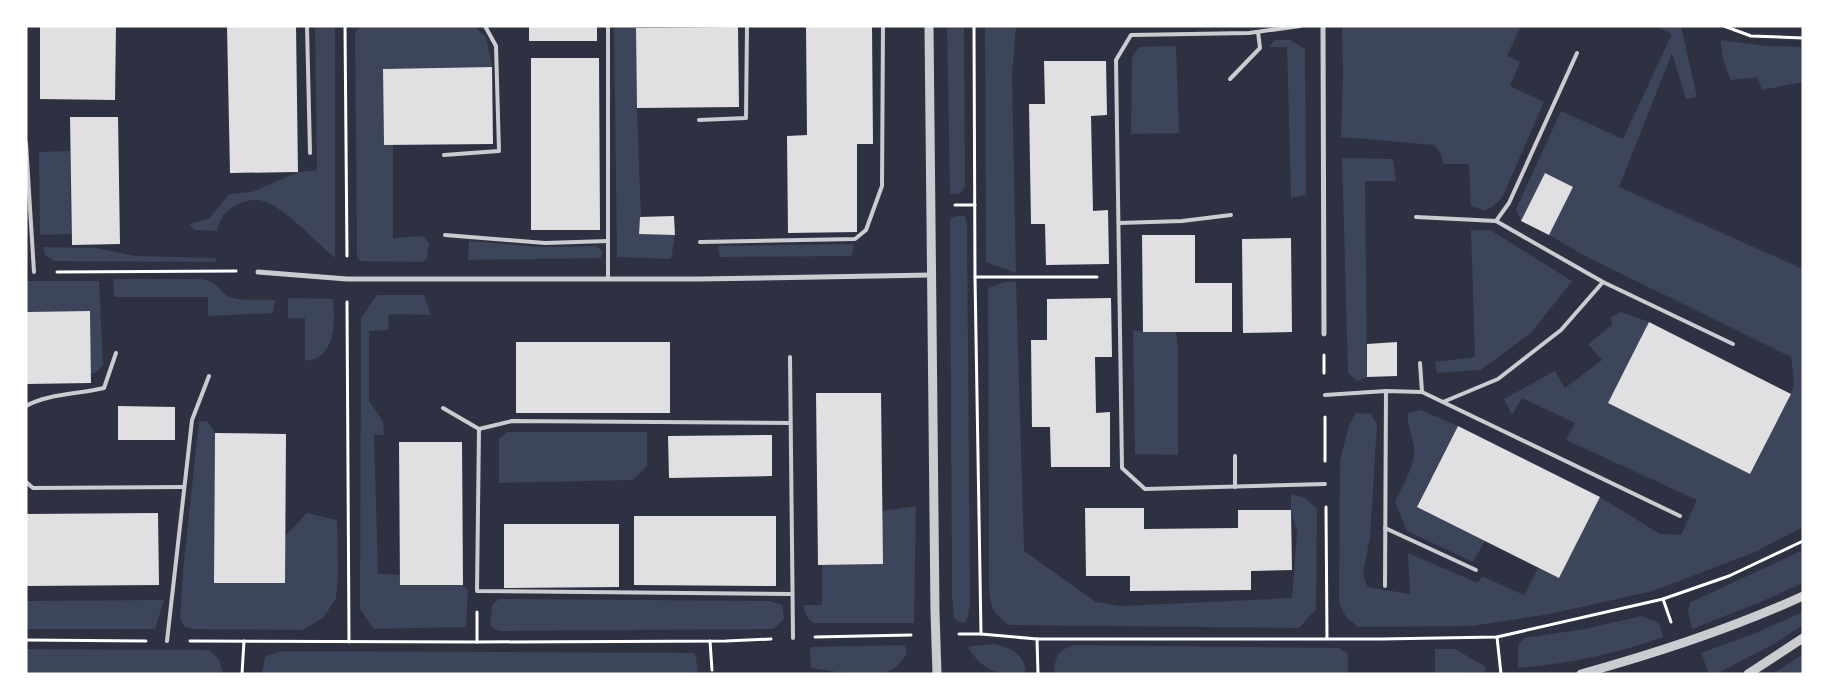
<svg xmlns="http://www.w3.org/2000/svg" width="1829" height="700" font-family="'DM Sans',sans-serif">
	<rect width="100%" height="100%" fill="#2d3142"/>
	<g fill="#3c4559">
		<path d="M315 26H335V258C317 243 281 203 259 200 253 199 243 202 237 205 224 211 220 218 217 231L194 230 190 224 210 218 229 194 252 192 298 172 317 170Z"/>
		<polygon points="362,26 474,26 486,37 492,67 383,69 384,145 393,145 393,238 423,236 429,243 427,258 423,262 360,261 357,257 355,32"/>
		<polygon points="614,26 659,26 636,28 637,108 641,217 640,217 639,233 675,235 671,259 617,257"/>
		<polygon points="947,26 964,26 965,187 960,194 950,194"/>
		<polygon points="985,26 1016,26 1012,77 1016,273 986,262"/>
		<polygon points="1342,26 1521,26 1507,56 1520,62 1510,86 1544,102 1502,198 1492,207 1485,211 1471,206 1469,164 1443,164 1441,154 1434,145 1341,137 1343,75"/>
		<polygon points="1655,26 1681,26 1697,97 1686,99 1672,53 1619,187 1803,269 1803,527 1755,552 1653,591 1550,614 1472,626 1358,627 1346,617 1339,603 1340,460 1349,426 1356,413 1371,414 1377,425 1370,538 1363,573 1367,587 1410,594 1408,553 1478,583 1482,576 1524,595 1538,568 1559,578 1600,497 1660,534 1681,535 1697,500 1566,440 1575,423 1522,398 1512,415 1504,399 1555,371 1565,388 1602,360 1588,344 1612,325 1611,317 1621,312 1649,322 1609,403 1750,474 1791,394 1794,384 1791,357 1585,256 1549,235 1573,187 1545,173 1521,221 1516,209 1561,111 1623,139 1672,34"/>
		<polygon points="1275,40 1290,40 1305,49 1306,195 1291,198 1287,47 1269,47"/>
		<path d="M1721 40 1766 46 1803 47V82L1762 90 1757 77 1731 80C1725 68 1721 53 1721 40Z"/>
		<polygon points="1176,46 1179,133 1131,134 1132,57 1139,47"/>
		<polygon points="70,151 71,234 40,235 39,152"/>
		<polygon points="1342,158 1393,159 1396,181 1365,181 1367,377 1357,381 1348,373"/>
		<polygon points="959,216 965,216 967,226 970,603 968,617 964,623 957,621 954,617 952,597 950,221 952,217"/>
		<polygon points="1471,230 1490,230 1572,281 1532,332 1481,370 1437,373 1435,362 1475,357"/>
		<polygon points="469,241 540,247 596,246 602,251 601,258 468,260"/>
		<polygon points="854,244 852,256 720,257 718,246"/>
		<polygon points="43,247 95,248 136,256 216,258 216,262 54,261 45,255"/>
		<path d="M113 279H203C219 284 215 286 226 295 236 302 262 299 275 300L273 313 208 316V297H114Z"/>
		<polygon points="26,281 99,281 103,365 95,373 91,373 90,311 26,312"/>
		<path d="M1004 282H1016L1024 551 1096 602 1122 606 1292 598 1297 532 1291 510V494L1305 498 1317 509 1316 609 1299 628 1009 625C993 613 992 610 989 591L988 288Z"/>
		<polygon points="377,295 424,295 431,315 389,314 388,330 369,331 369,401 383,421 384,435 374,435 378,574 400,575 400,585 463,585 468,590 466,627 374,629 360,609 361,318"/>
		<path d="M288 298 333 299C334 317 337 343 320 356 317 359 310 360 305 361V318H288Z"/>
		<polygon points="1133,330 1143,332 1176,332 1178,348 1178,455 1135,454"/>
		<path d="M1421 410 1458 426 1417 506 1485 541 1473 562 1407 531 1395 502C1402 486 1416 465 1414 447 1412 433 1407 427 1408 413Z"/>
		<polygon points="199,421 207,421 215,433 214,583 285,583 285,536 307,513 337,520 338,575 336,598 324,617 303,630 193,629 185,627 180,619 183,571"/>
		<polygon points="507,432 647,432 647,466 633,480 499,483 499,439"/>
		<polygon points="916,506 914,623 814,623 807,617 803,605 822,605 822,565 882,564 882,511"/>
		<polygon points="1803,550 1803,583 1758,603 1692,629 1688,610 1691,602"/>
		<polygon points="499,599 769,601 782,605 784,619 774,629 499,631 490,626 492,605"/>
		<polygon points="164,600 155,629 26,629 26,601"/>
		<polygon points="1803,612 1803,625 1772,645 1716,674 1709,674 1701,653 1753,634"/>
		<path d="M1641 616 1659 623 1663 637C1617 654 1567 664 1518 668V646L1524 638 1585 629Z"/>
		<path d="M994 644C1012 649 1021 651 1026 670L1023 674C995 674 985 672 968 648L972 646Z"/>
		<path d="M905 645 907 654C903 659 898 665 893 669 879 680 830 671 811 668L810 647Z"/>
		<path d="M1073 645 1339 648 1348 654V674H1063L1054 672C1056 654 1057 652 1073 645Z"/>
		<polygon points="26,649 209,650 219,659 223,674 26,673"/>
		<polygon points="1435,649 1455,649 1486,667 1485,672 1435,674"/>
		<polygon points="280,651 695,653 698,671 691,674 262,674 265,657"/>
		<polygon points="1803,654 1803,674 1772,674"/>
	</g>
	<g fill="#e0e0e3">
		<polygon points="40,26 116,26 115,100 40,99"/>
		<polygon points="227,26 296,26 298,172 230,173"/>
		<rect x="529" y="26" width="68" height="15"/>
		<polygon points="806,26 872,26 873,144 857,144 857,232 788,233 787,136 807,135"/>
		<polygon points="738,27 739,107 637,108 636,28"/>
		<polygon points="531,58 599,58 600,230 531,230"/>
		<polygon points="1044,61 1106,61 1107,115 1091,116 1093,211 1108,210 1109,264 1046,265 1045,224 1031,224 1029,104 1045,104"/>
		<polygon points="492,67 493,144 384,145 383,69"/>
		<polygon points="70,117 118,117 120,244 72,245"/>
		<polygon points="1545,173 1573,187 1549,235 1521,221"/>
		<polygon points="674,216 675,235 639,234 640,217"/>
		<polygon points="1142,235 1195,235 1195,283 1232,283 1232,332 1143,332"/>
		<polygon points="1291,238 1292,332 1243,333 1242,239"/>
		<polygon points="1111,298 1112,357 1095,357 1096,413 1110,412 1110,467 1051,467 1050,427 1032,427 1031,340 1047,340 1047,299"/>
		<polygon points="90,311 91,383 26,384 26,312"/>
		<polygon points="1649,322 1791,394 1750,474 1608,403"/>
		<rect x="516" y="342" width="154" height="71"/>
		<polygon points="1397,342 1397,376 1367,377 1367,344"/>
		<polygon points="816,393 881,393 883,564 818,565"/>
		<polygon points="118,406 175,407 175,440 118,440"/>
		<polygon points="1458,426 1600,497 1559,578 1417,507"/>
		<polygon points="215,433 286,434 285,583 214,583"/>
		<polygon points="772,435 772,476 669,478 668,436"/>
		<polygon points="399,442 462,442 463,585 400,585"/>
		<polygon points="1085,508 1144,508 1144,529 1238,528 1238,510 1291,510 1292,570 1251,571 1251,590 1130,591 1130,576 1086,576"/>
		<polygon points="158,513 159,585 26,586 26,514"/>
		<polygon points="634,516 776,516 776,586 634,585"/>
		<polygon points="504,524 619,524 619,587 504,588"/>
	</g>
	<g fill="none" stroke-linecap="round" stroke-linejoin="round">
		<g stroke="#fff" stroke-width="3">
			<polyline points="345,26 347,256"/>
			<polyline points="974,26 975,277 981,634"/>
			<polyline points="1724,26 1751,36 1803,38"/>
			<polyline points="955,205 975,205"/>
			<polyline points="57,272 236,271"/>
			<polyline points="975,277 1097,277"/>
			<polyline points="347,302 349,642"/>
			<polyline points="1324,355 1324,373"/>
			<polyline points="1325,417 1325,461"/>
			<polyline points="1326,507 1327,638"/>
			<polyline points="1663,599 1671,622"/>
			<polyline points="959,634 981,634 1037,639 1381,639 1497,637 1663,599 1729,576 1803,541"/>
			<polyline points="815,637 911,635"/>
			<polyline points="1497,637 1501,674"/>
			<polyline points="1037,639 1038,674"/>
			<polyline points="26,640 146,641"/>
			<polyline points="190,641 477,642 726,641 771,639"/>
			<polyline points="710,641 712,670"/>
			<polyline points="477,642 477,612"/>
			<polyline points="242,674 244,641"/>
		</g>
		<g stroke="#caccd0" stroke-width="4">
			<polyline points="307,26 310,153"/>
			<polyline points="608,26 608,279"/>
			<polyline points="1300,26 1249,33 1131,35 1116,60 1122,468 1145,489 1325,484"/>
			<polyline points="1230,79 1260,48 1258,32"/>
			<polyline points="699,120 746,118 747,26"/>
			<polyline points="26,143 34,272"/>
			<polyline points="444,155 499,151 496,46 485,26"/>
			<polyline points="1416,217 1496,221 1603,282 1561,330 1498,379 1443,402"/>
			<polyline points="1496,221 1509,203 1577,53"/>
			<polyline points="1119,223 1182,221 1231,215"/>
			<polyline points="445,235 545,243 608,241"/>
			<polyline points="700,242 855,239 866,230 882,186 883,26"/>
			<polyline points="1603,282 1733,344"/>
			<polyline points="790,357 793,638"/>
			<polyline points="1420,363 1422,392"/>
			<polyline points="1325,395 1386,391 1422,392 1680,516"/>
			<path d="M26 406C46 394 80 394 104 388L116 353"/>
			<polyline points="443,408 479,429 477,591 792,594"/>
			<polyline points="479,429 512,421 790,423"/>
			<polyline points="26,482 33,488 184,487"/>
			<polyline points="1235,487 1235,456"/>
			<polyline points="1385,528 1476,570"/>
			<polyline points="1385,586 1386,391"/>
			<polyline points="167,641 192,420 209,376"/>
		</g>
		<g stroke="#caccd0" stroke-width="5">
			<polyline points="1323,26 1324,334"/>
			<polyline points="258,272 347,279 699,279 932,275"/>
		</g>
		<g stroke="#caccd0" stroke-width="9">
			<polyline points="929,26 935,612 937,674"/>
			<path d="M1581 674C1657 653 1731 629 1803 596"/>
			<polyline points="1748,674 1803,638"/>
		</g>
	</g>
	<rect width="1829" height="700" fill="none" stroke="#ffffff" stroke-width="55"/>
</svg>
